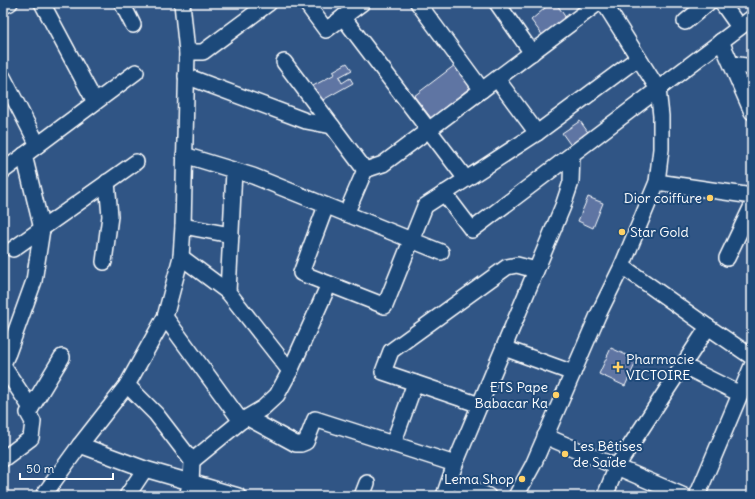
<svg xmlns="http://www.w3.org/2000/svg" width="755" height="499" font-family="Delius,sans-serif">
	<rect width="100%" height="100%" fill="#305585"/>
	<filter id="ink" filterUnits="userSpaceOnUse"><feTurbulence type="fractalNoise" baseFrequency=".025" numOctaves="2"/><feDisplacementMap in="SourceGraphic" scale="8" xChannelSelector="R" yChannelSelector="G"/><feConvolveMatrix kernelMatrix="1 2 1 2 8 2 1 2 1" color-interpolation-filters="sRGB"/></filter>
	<g filter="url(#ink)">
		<g fill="#5f75a3" stroke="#fff">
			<polygon points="551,3 556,3 566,18 543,36 531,20"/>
			<polygon points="459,62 476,83 431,118 414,96"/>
			<polygon points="347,63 352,70 339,77 342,83 350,78 353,83 321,101 313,86 335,74 333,71"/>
			<polygon points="580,121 590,135 572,147 562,133"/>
			<polygon points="588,197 603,203 593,228 578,221"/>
			<polygon points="611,348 637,360 625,386 599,374"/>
		</g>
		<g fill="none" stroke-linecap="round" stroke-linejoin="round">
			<g stroke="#fff" stroke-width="18">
				<g id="minor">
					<polyline points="42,3 95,102"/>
					<polyline points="122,3 133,25"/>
					<polyline points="306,3 326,30 362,3"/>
					<polyline points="418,3 482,90"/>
					<polyline points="497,3 532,53"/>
					<polyline points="722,3 739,27"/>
					<polyline points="3,6 10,3"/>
					<polyline points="343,17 466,179"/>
					<polyline points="685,22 708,3"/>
					<polyline points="721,41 752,112"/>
					<polyline points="187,52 203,52 269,3"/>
					<polyline points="284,62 365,170"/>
					<polyline points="732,64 752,67"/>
					<polyline points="186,76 306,121 332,126"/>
					<polyline points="3,77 38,145"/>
					<polyline points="497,79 537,133"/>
					<polyline points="184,155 253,176 441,252"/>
					<polyline points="365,170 383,164 598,3"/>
					<polyline points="3,171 136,72"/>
					<polyline points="234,171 228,292 290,371"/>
					<polyline points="657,182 752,196"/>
					<polyline points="444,193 472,230 752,18"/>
					<polyline points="326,206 301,273 385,306 425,206 537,133 638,58"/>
					<polyline points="346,214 365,170"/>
					<polyline points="183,226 231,235"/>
					<polyline points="13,249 136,162"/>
					<polyline points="181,257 228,292"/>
					<polyline points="727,258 752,206"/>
					<polyline points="104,262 110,216 107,182"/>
					<polyline points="622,266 708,327 752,357"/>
					<polyline points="165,317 241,421"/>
					<polyline points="504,348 573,373"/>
					<polyline points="3,364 8,353 34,281 42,229 24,155"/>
					<polyline points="682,365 740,394"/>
					<polyline points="3,366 31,408"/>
					<polyline points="127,385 156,414 192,461 191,483 187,496"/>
					<polyline points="480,405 383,372 391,351 507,267 517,265 536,270"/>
					<polyline points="248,418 296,444 301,444 306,442 315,419 455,464"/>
					<polyline points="545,436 684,496"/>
					<polyline points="393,444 415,383"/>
					<polyline points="80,445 145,469 238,496"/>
					<polyline points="3,459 31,438 33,422 28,413 62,357"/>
					<polyline points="192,461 241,421 263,408 277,395 290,371 329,284"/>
					<polyline points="450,480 488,496"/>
					<polyline points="43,496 80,445 127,385 165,317 181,257 183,226 187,52 182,3"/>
					<polyline points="127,496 145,469"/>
					<polyline points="362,496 367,483"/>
					<polyline points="444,496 455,464 563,206 571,182 572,154"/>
					<polyline points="516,496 533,465 598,315 622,266 657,182 661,149 661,116 658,89 604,3"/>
					<polyline points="605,496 617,466 708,327"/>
					<polyline points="697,496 752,366"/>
				</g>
			</g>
			<use href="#minor" stroke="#1f4a7a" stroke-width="15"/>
		</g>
	</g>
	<g fill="#ffd166" stroke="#1f4a7a" stroke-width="1.5">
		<circle cx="710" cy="198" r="4"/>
		<circle cx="622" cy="232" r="4"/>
		<path d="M616 361h4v4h4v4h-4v4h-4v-4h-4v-4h4z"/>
		<circle cx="556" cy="395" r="4"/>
		<circle cx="565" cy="454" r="4"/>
		<circle cx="522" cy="479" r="4"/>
	</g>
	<g text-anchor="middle" stroke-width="4" stroke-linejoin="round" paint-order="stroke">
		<g font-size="14" fill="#fff" stroke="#1f4a7a" text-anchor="end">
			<text x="702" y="203">Dior coiffure</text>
			<text x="630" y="237" text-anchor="start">Star Gold</text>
			<text x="626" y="364" text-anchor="start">Pharmacie<tspan x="626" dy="16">VICTOIRE</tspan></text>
			<text x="548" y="392">ETS Pape<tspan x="548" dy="16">Babacar Ka</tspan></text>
			<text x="573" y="451" text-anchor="start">Les Bêtises<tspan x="573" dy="16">de Saïde</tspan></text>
			<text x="514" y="484">Lema Shop</text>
		</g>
	</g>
	<rect width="755" height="499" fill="none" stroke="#1f4a7a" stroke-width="16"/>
	<rect x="8" y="8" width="739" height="483" fill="none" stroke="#fff" stroke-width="1.5" filter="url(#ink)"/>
	<path d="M20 473v6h93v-6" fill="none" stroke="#ffffff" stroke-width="2"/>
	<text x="26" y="473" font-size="12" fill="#ffffff" stroke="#1f4a7a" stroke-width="3" paint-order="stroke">50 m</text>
</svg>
